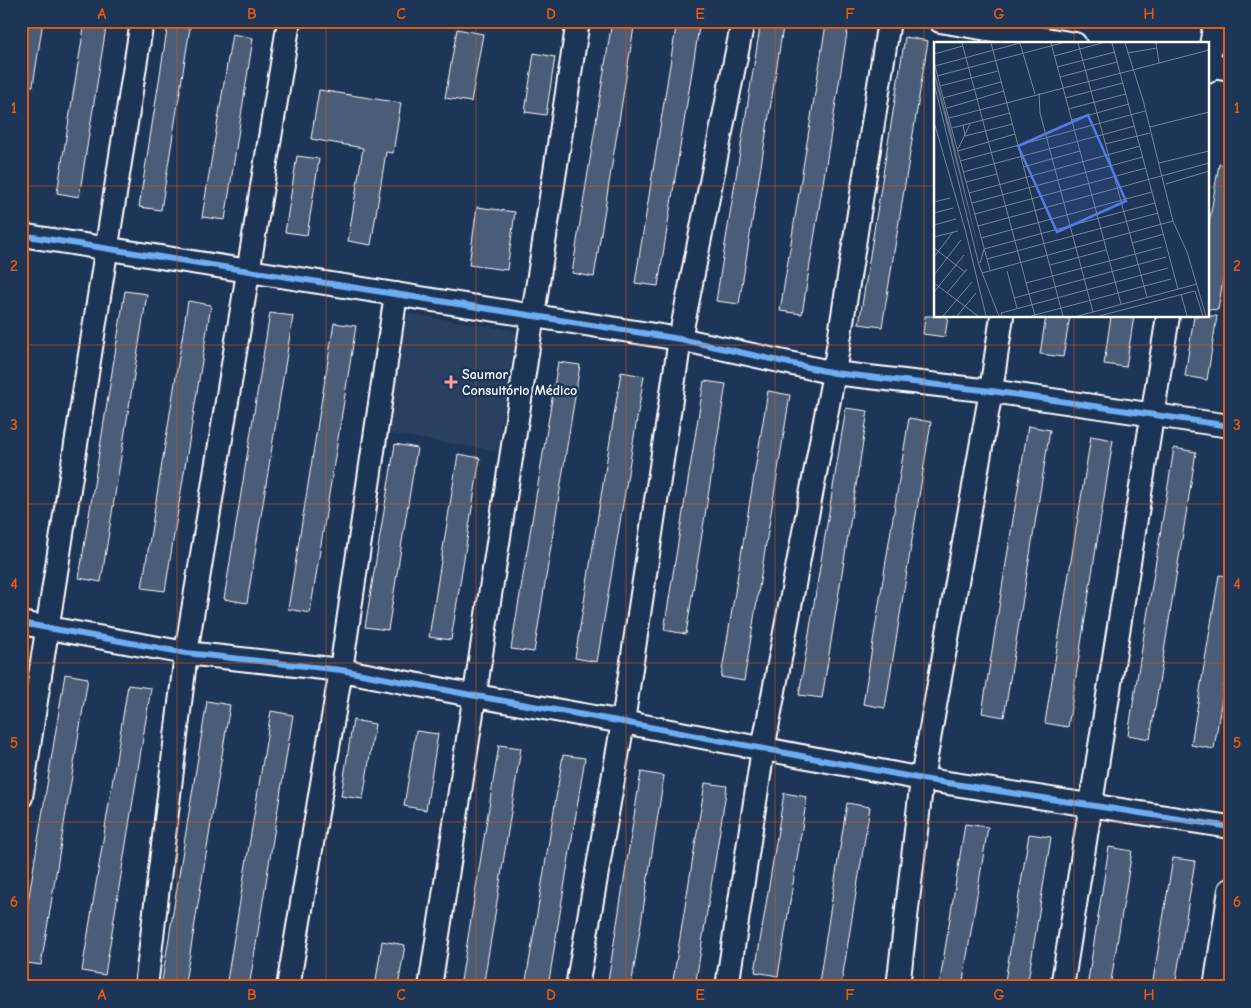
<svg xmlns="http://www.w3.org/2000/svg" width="1251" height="1008" font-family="'Comic Neue',sans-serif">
	<rect width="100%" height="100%" fill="#1d3557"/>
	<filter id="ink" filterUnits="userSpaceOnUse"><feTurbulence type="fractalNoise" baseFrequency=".02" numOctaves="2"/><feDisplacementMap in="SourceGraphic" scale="10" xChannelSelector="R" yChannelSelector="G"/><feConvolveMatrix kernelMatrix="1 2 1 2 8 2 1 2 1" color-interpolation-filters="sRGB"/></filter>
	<g filter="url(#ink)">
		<polygon fill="#2a4161" points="405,313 517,331 497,451 386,433"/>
		<g fill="#4a5d79" stroke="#fff">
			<polygon points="21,21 43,21 33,86 21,85"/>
			<polygon points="85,21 107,21 79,197 57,193"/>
			<polygon points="612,21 635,21 594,277 572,273"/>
			<polygon points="677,21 700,21 658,286 635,283"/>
			<polygon points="761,21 784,21 739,304 716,301"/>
			<polygon points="168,24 190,28 161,210 139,207"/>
			<polygon points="826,24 848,27 802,314 780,311"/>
			<polygon points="457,29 483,34 471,102 445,98"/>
			<polygon points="232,34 253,38 225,220 202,217"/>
			<polygon points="905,37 928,41 882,327 859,324"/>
			<polygon points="534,53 555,57 546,115 525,112"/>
			<polygon points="319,90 401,103 393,153 386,152 371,245 348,241 363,148 311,139"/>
			<polygon points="297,156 319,159 307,235 285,232"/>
			<polygon points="1219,164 1230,165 1230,238 1218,310 1207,309 1207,236"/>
			<polygon points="477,207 515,212 507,270 469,265"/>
			<polygon points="125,291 147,294 101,582 79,578"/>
			<polygon points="188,301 211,305 165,591 142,588"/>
			<polygon points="270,313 293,316 247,603 224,599"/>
			<polygon points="925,316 948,316 945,337 923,334"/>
			<polygon points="1046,316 1070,316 1063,357 1040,354"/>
			<polygon points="1111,316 1134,316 1126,367 1104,364"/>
			<polygon points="1194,316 1217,316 1207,380 1185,376"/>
			<polygon points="334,323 356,326 310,613 288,609"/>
			<polygon points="558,362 580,365 534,652 511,649"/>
			<polygon points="621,372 644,376 597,662 575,658"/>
			<polygon points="704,381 726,384 686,634 664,630"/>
			<polygon points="768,391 790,395 744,681 721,677"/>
			<polygon points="846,408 868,411 822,698 799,695"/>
			<polygon points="909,418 931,422 885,708 863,704"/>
			<polygon points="1028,426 1050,430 1004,717 982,713"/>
			<polygon points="1091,436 1113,440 1068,727 1045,723"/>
			<polygon points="395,444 417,448 388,630 365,627"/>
			<polygon points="1174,448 1196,452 1150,739 1128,735"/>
			<polygon points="458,454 480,458 451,640 429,637"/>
			<polygon points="1219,575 1230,576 1230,647 1214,749 1191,745"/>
			<polygon points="65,674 88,678 41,965 21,962 21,945"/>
			<polygon points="128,685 151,688 105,975 82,971"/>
			<polygon points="207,701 230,705 190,954 184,987 161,987"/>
			<polygon points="271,711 293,715 253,963 249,987 226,987"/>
			<polygon points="353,720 375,724 363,799 341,796"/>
			<polygon points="416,731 438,734 426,810 404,806"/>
			<polygon points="499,745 521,748 493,927 483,987 460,987"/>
			<polygon points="563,755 585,758 548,987 525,987"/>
			<polygon points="641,772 664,776 631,987 607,987"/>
			<polygon points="705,783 727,786 695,987 672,987"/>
			<polygon points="784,793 807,797 778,976 755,972"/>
			<polygon points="847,803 870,807 841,986 819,982"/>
			<polygon points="965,824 988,827 962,987 939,987"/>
			<polygon points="1029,834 1051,837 1027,987 1004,987"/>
			<polygon points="1109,847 1132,851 1110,987 1087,987"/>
			<polygon points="1173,858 1195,861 1175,987 1152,987"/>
			<polygon points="382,941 405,945 398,987 375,987"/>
		</g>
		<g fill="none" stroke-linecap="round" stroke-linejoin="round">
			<g stroke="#fff" stroke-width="26">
				<g id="minor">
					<polyline points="940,21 1075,44"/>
					<polyline points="1207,65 1230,69"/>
					<polyline points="1207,72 1215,21"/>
					<polyline points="21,235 680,339 834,373 991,391 1230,426"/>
					<polyline points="21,623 186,653 341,670 476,696 623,722 922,779 1230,827"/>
					<polyline points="21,797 142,21"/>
					<polyline points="146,987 186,653 289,21"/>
					<polyline points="288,987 341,670 396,294"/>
					<polyline points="430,987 578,21"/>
					<polyline points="577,987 623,722 680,339 743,21"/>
					<polyline points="727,987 763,749 834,373 889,21"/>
					<polyline points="898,987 922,779 991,391 1002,316"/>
					<polyline points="1062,987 1168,316"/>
					<polyline points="1215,987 1230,890"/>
				</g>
			</g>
			<use href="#minor" stroke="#1d3557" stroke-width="22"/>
			<g stroke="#1d3557" stroke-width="9">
				<g id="cycleway">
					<polyline points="21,235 680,339 834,373 991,391 1230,426"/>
					<polyline points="21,623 186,653 341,670 476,696 623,722 922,779 1230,827"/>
				</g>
			</g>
			<use href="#cycleway" stroke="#6dadf4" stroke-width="6"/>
		</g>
	</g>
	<path fill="none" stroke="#e8590c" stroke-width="1" stroke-opacity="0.55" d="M177 21V987M326 21V987M476 21V987M626 21V987M775 21V987M924 21V987M1074 21V44M21 186H935M1207 186H1230M1074 316V987M21 345H1230M21 504H1230M21 663H1230M21 822H1230"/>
	<path fill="#ff9aa2" stroke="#1d3557" stroke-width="2" d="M448.5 374.5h5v5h5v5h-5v5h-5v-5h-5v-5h5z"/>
	<g text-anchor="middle" stroke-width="5" stroke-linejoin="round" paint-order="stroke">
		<g font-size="14" font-weight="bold" fill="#fff" stroke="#1d3557" text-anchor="start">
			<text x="462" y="379">Saumor<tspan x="462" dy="16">Consultório Médico</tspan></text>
		</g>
	</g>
	<g transform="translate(934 42)">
		<rect width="275" height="275" fill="#1d3557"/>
		<path d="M0 28 15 81 46 213 0 33Z" fill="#617289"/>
		<path fill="none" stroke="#77869a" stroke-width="1" d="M28 1 101 274M57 1 129 274M86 1 101 52M117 1 187 262M144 1 213 255M178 1 244 247M191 1 209 58 239 179 253 210 272 274M222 1 225 21M193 11 223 6M0 12 29 4M120 14 168 1M0 20 6 44M1 24 86 1M123 25 181 10M3 34 128 1M126 35 183 20M0 41 45 223 65 274M105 51 106 71 159 270M9 56 67 40M131 56 189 41M13 66 70 49M134 67 192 52M15 76 275 8M137 78 195 62M0 80 31 187 52 274M29 83 31 94 79 82M216 85 275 70M18 86 76 71M171 102 216 91M24 107 36 82M24 109 81 92M26 119 211 69M225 121 275 109M89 125 146 109M29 130 201 84M32 140 63 132M232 142 275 129M35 151 206 104M0 160 16 156M38 161 209 115M0 171 19 166M41 172 212 126M0 183 22 177M44 184 275 121M0 195 24 189M47 196 218 150M198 201 230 192M0 206 31 230M0 215 19 190M53 217 224 171M46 221 50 207 221 161M116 223 172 208M56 228 6 44 64 29M73 229 83 266M48 231 239 179M0 233 27 198M0 241 44 274M92 241 228 205M0 250 30 213M13 251 33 227M247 252 253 274M80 256 232 215M9 274 38 240M23 274 42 251M68 274 67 271 234 226M97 274 237 237M144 274 263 242M165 274 261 249 269 274"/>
		<path fill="#567ae2" fill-opacity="0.15" stroke="#567ae2" stroke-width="2.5" d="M154 73 192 159 123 190 84 104Z"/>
		<rect width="275" height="275" fill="none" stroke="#fff" stroke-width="2.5"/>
	</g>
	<rect width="1251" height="1008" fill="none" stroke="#1d3557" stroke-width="55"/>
	<rect x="28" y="28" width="1196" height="952" fill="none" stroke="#e8590c" stroke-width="2"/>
	<g font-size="16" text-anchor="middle" font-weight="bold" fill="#e8590c">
		<text x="102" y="19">A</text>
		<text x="252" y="19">B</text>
		<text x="401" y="19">C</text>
		<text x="551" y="19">D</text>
		<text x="700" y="19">E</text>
		<text x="850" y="19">F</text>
		<text x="999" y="19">G</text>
		<text x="1149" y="19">H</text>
		<text x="14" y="113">1</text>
		<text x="1237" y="113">1</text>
		<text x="14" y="271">2</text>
		<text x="1237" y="271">2</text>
		<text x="14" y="430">3</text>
		<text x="1237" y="430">3</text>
		<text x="14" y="589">4</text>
		<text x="1237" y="589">4</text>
		<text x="14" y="748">5</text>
		<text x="1237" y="748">5</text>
		<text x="14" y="907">6</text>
		<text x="1237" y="907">6</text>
		<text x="102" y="1000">A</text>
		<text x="252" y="1000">B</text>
		<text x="401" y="1000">C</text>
		<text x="551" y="1000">D</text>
		<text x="700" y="1000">E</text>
		<text x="850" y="1000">F</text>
		<text x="999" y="1000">G</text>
		<text x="1149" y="1000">H</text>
	</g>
</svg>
